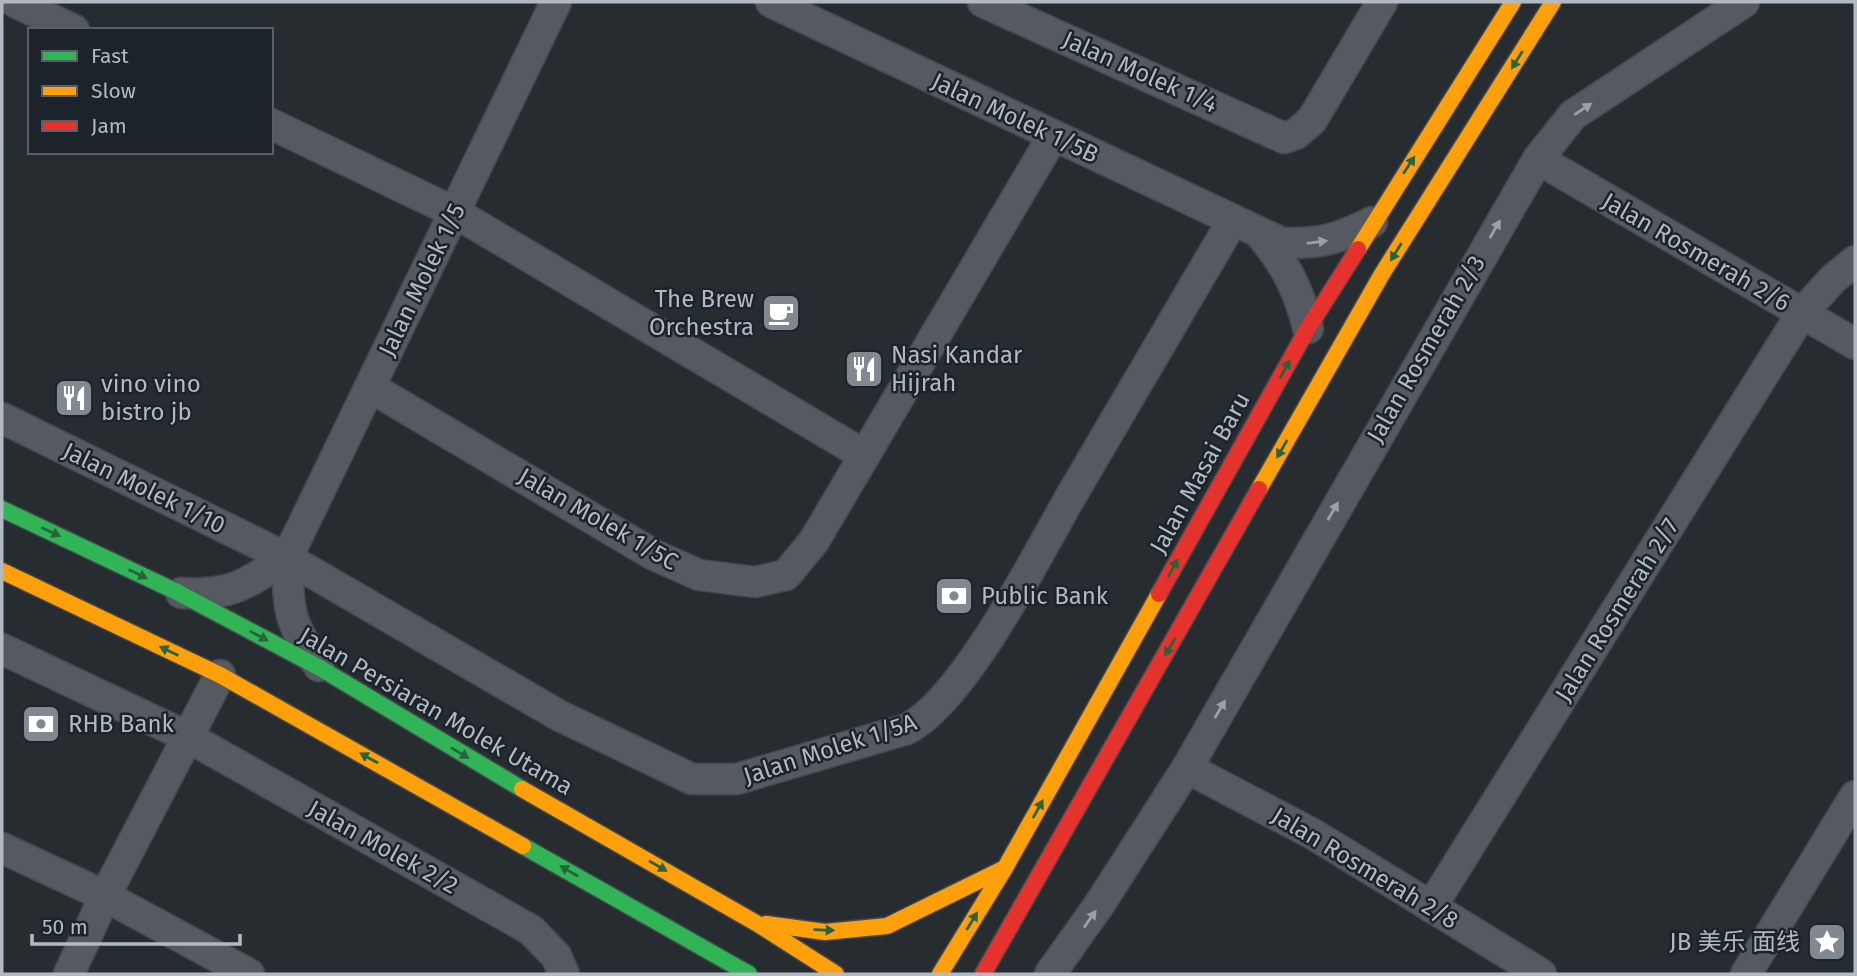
<svg xmlns="http://www.w3.org/2000/svg" width="1857" height="976" font-family="'Fira Sans','Noto Sans SC',sans-serif">
	<rect width="100%" height="100%" fill="#272c31"/>
	<g fill="none" stroke-linecap="round" stroke-linejoin="round">
		<g stroke="#44484c" stroke-width="33">
			<g id="street">
				<polyline points="15,2 74,30"/>
				<path d="M771 2 1282 243C1320 244 1339 239 1372 222"/>
				<polyline points="983,2 1284,138 1296,134 1312,120 1382,2"/>
				<polyline points="271,124 454,212 864,455"/>
				<polyline points="1538,159 1855,344"/>
				<path d="M1260 234C1285 263 1299 290 1308 328"/>
				<polyline points="370,387 654,555 699,575 755,582 786,575 814,541 1053,136"/>
				<path d="M2 418 287 558 560 716 692 779H737L907 729C965 699 1037 555 1071 496 1125 404 1179 312 1233 220"/>
				<path d="M181 593C233 596 245 584 287 558"/>
				<polyline points="2,649 186,736 531,930 556,956 564,974"/>
				<path d="M319 666C288 620 289 614 287 558L556 2"/>
				<polyline points="1187,768 1313,834 1541,974"/>
				<polyline points="2,848 105,896 249,974"/>
				<polyline points="1431,907 1802,313 1833,279 1855,261"/>
				<polyline points="69,974 105,896 220,675"/>
				<polyline points="1050,974 1099,905 1187,768 1538,159 1573,115 1744,2"/>
				<polyline points="1746,974 1855,796"/>
			</g>
		</g>
		<g stroke="#44494e" stroke-width="19">
			<g id="fast">
				<polyline points="2,509 177,592 320,668 522,789"/>
				<polyline points="523,846 749,974"/>
			</g>
		</g>
		<g stroke="#44494e" stroke-width="19">
			<g id="slow">
				<polyline points="1358,249 1513,2"/>
				<polyline points="1259,489 1382,274 1553,2"/>
				<polyline points="2,571 220,675 523,846"/>
				<polyline points="522,789 756,923 836,974"/>
				<polyline points="766,924 825,932 887,926 1005,868"/>
				<polyline points="940,974 1005,868 1159,594"/>
			</g>
		</g>
		<g stroke="#44494e" stroke-width="19">
			<g id="jam">
				<polyline points="1159,594 1308,328 1358,249"/>
				<polyline points="983,974 1259,489"/>
			</g>
		</g>
		<use href="#street" stroke="#565a60" stroke-width="30"/>
		<use href="#fast" stroke="#30b455" stroke-width="16"/>
		<use href="#slow" stroke="#ff9f0a" stroke-width="16"/>
		<use href="#jam" stroke="#e5322d" stroke-width="16"/>
	</g>
	<defs><path id="oneway-solid" d="M-6-.8H1V-3.2L6.5 0L1 3.2V.8H-6Z" transform="scale(1.75)"/></defs>
	<g fill="#25643e">
		<use href="#oneway-solid" transform="translate(1517 60) rotate(122)"/>
		<use href="#oneway-solid" transform="translate(1409 165) rotate(-57)"/>
		<use href="#oneway-solid" transform="translate(1396 252) rotate(122)"/>
		<use href="#oneway-solid" transform="translate(1285 369) rotate(-61)"/>
		<use href="#oneway-solid" transform="translate(1282 449) rotate(120)"/>
		<use href="#oneway-solid" transform="translate(51 532) rotate(25)"/>
		<use href="#oneway-solid" transform="translate(1173 568) rotate(-61)"/>
		<use href="#oneway-solid" transform="translate(138 574) rotate(26)"/>
		<use href="#oneway-solid" transform="translate(259 636) rotate(28)"/>
		<use href="#oneway-solid" transform="translate(1170 647) rotate(120)"/>
		<use href="#oneway-solid" transform="translate(169 651) rotate(-154)"/>
		<use href="#oneway-solid" transform="translate(460 753) rotate(31)"/>
		<use href="#oneway-solid" transform="translate(369 758) rotate(-151)"/>
		<use href="#oneway-solid" transform="translate(1038 809) rotate(-61)"/>
		<use href="#oneway-solid" transform="translate(658 866) rotate(30)"/>
		<use href="#oneway-solid" transform="translate(569 871) rotate(-150)"/>
		<use href="#oneway-solid" transform="translate(972 921) rotate(-59)"/>
		<use href="#oneway-solid" transform="translate(824 930) rotate(2)"/>
	</g>
	<g fill="#9aa1aa">
		<use href="#oneway-solid" transform="translate(1583 109) rotate(-34)"/>
		<use href="#oneway-solid" transform="translate(1495 229) rotate(-60)"/>
		<use href="#oneway-solid" transform="translate(1317 242) rotate(-7)"/>
		<use href="#oneway-solid" transform="translate(1333 511) rotate(-60)"/>
		<use href="#oneway-solid" transform="translate(1220 709) rotate(-60)"/>
		<use href="#oneway-solid" transform="translate(1090 919) rotate(-55)"/>
	</g>
	<defs>
		<g id="cafe-square" transform="scale(2.0125)"><rect x="-9" y="-9" width="18" height="18" rx="4" fill="#81888f" stroke="#1c232b"/><path d="M-5.5-4.5H6V0H3Q3 3.5 0 3.5H-2.5Q-5.5 3.5-5.5 0ZM3-3.2v2h1.7v-2ZM-6 4.5H4V6H-6Z" fill="#fff"/></g>
		<g id="restaurant-square" transform="scale(2.0125)"><rect x="-9" y="-9" width="18" height="18" rx="4" fill="#81888f" stroke="#1c232b"/><path d="M-5-6h1v4h1v-4h1v4h1v-4h1v5L-1.5 .5V6h-2V.5L-5-1ZM5-6V6H3V1.5H1.5Q1.5-4 5-6Z" fill="#fff"/></g>
		<g id="bank-square" transform="scale(2.0125)"><rect x="-9" y="-9" width="18" height="18" rx="4" fill="#81888f" stroke="#1c232b"/><path d="M-6-4H6V4H-6ZM0-2.3a2.3 2.3 0 1 0 0 4.6a2.3 2.3 0 1 0 0-4.6Z" fill="#fff"/></g>
		<g id="sight-square" transform="scale(2.0125)"><rect x="-9" y="-9" width="18" height="18" rx="4" fill="#81888f" stroke="#1c232b"/><path d="M0-6L1.8-2.2L6-1.7L2.9 1.2L3.7 5.4L0 3.3L-3.7 5.4L-2.9 1.2L-6-1.7L-1.8-2.2Z" fill="#fff"/></g>
	</defs>
	<g fill-rule="evenodd">
		<use href="#cafe-square" x="781" y="313"/>
		<use href="#restaurant-square" x="864" y="369"/>
		<use href="#restaurant-square" x="74" y="398"/>
		<use href="#bank-square" x="954" y="596"/>
		<use href="#bank-square" x="41" y="724"/>
		<use href="#sight-square" x="1827" y="942"/>
	</g>
	<g text-anchor="middle" stroke-width="5" stroke-linejoin="round" paint-order="stroke">
		<g font-size="24" fill="#b1b9c2" stroke="#1c232b">
			<text transform="translate(1140 72) rotate(24)" y="8">Jalan Molek 1/4</text>
			<text transform="translate(1015 118) rotate(25)" y="8">Jalan Molek 1/5B</text>
			<text transform="translate(1696 252) rotate(30)" y="8">Jalan Rosmerah 2/6</text>
			<text transform="translate(422 280) rotate(-64)" y="8">Jalan Molek 1/5</text>
			<text transform="translate(1426 349) rotate(-60)" y="8">Jalan Rosmerah 2/3</text>
			<text transform="translate(1200 473) rotate(-61)" y="8">Jalan Masai Baru</text>
			<text transform="translate(144 488) rotate(26)" y="8">Jalan Molek 1/10</text>
			<text transform="translate(598 519) rotate(30)" y="8">Jalan Molek 1/5C</text>
			<text transform="translate(1617 610) rotate(-58)" y="8">Jalan Rosmerah 2/7</text>
			<text transform="translate(436 711) rotate(30)" y="8">Jalan Persiaran Molek Utama</text>
			<text transform="translate(830 749) rotate(-18)" y="8">Jalan Molek 1/5A</text>
			<text transform="translate(383 847) rotate(29)" y="8">Jalan Molek 2/2</text>
			<text transform="translate(1365 868) rotate(31)" y="8">Jalan Rosmerah 2/8</text>
		</g>
		<g font-size="24" fill="#b1b9c2" stroke="#1c232b" text-anchor="start">
			<text x="754" y="307" text-anchor="end">The Brew<tspan x="754" dy="28">Orchestra</tspan></text>
			<text x="891" y="363">Nasi Kandar<tspan x="891" dy="28">Hijrah</tspan></text>
			<text x="101" y="392">vino vino<tspan x="101" dy="28">bistro jb</tspan></text>
			<text x="981" y="604">Public Bank</text>
			<text x="68" y="732">RHB Bank</text>
			<text x="1800" y="950" text-anchor="end">JB 美乐 面线</text>
		</g>
	</g>
	<rect width="1857" height="976" fill="none" stroke="#b1b9c2" stroke-width="7"/>
	<rect x="28" y="28" width="245" height="126" fill="#1c232b" stroke="#585f67" stroke-width="2"/>
	<rect x="42" y="51" width="35" height="10" fill="#30b455" stroke="#585f67" stroke-width="2"/>
	<text x="91" y="63" font-size="21" fill="#b1b9c2">Fast</text>
	<rect x="42" y="86" width="35" height="10" fill="#ff9f0a" stroke="#585f67" stroke-width="2"/>
	<text x="91" y="98" font-size="21" fill="#b1b9c2">Slow</text>
	<rect x="42" y="121" width="35" height="10" fill="#e5322d" stroke="#585f67" stroke-width="2"/>
	<text x="91" y="133" font-size="21" fill="#b1b9c2">Jam</text>
	<path d="M32 934v10h208v-10" fill="none" stroke="#b1b9c2" stroke-width="3.5"/>
	<text x="42" y="934" font-size="21" fill="#b1b9c2" stroke="#1c232b" stroke-width="5" paint-order="stroke">50 m</text>
</svg>
